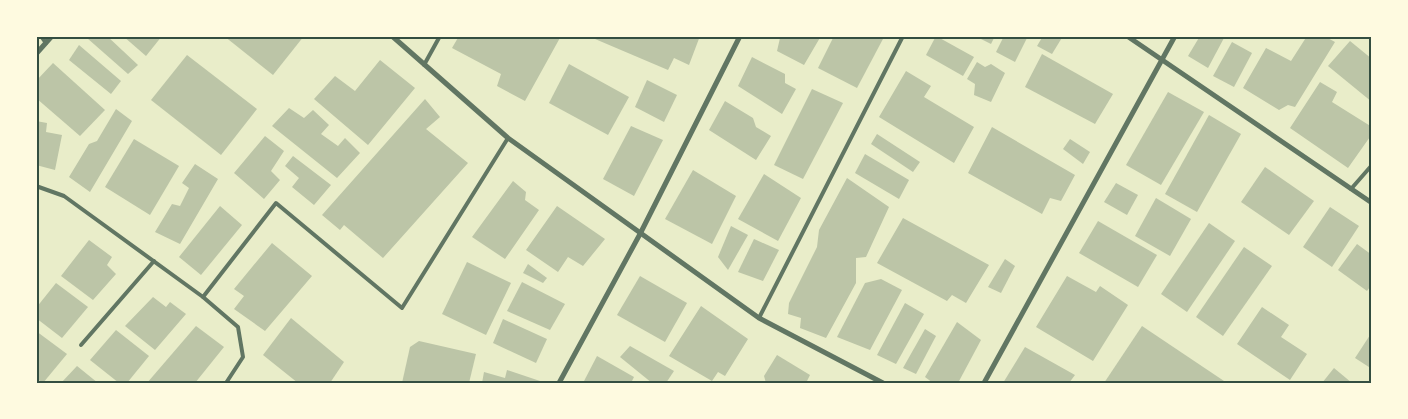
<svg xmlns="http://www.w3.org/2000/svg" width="1408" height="419" font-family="Merriweather,serif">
	<rect width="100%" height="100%" fill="#e9edc9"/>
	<g fill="#bcc5a7">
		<polygon points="89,36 107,36 138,65 128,74 87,38"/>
		<polygon points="123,36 162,36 146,56"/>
		<polygon points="224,36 304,36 273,75"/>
		<polygon points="459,36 561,36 525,101 497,86 501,74 452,48"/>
		<polygon points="588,36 700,36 689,65 674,58 668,70"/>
		<polygon points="777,36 821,36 804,65 777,51 780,38"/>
		<polygon points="834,36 884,37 857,88 818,68"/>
		<polygon points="936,36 974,57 963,76 926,55"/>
		<polygon points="975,36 995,36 991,44"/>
		<polygon points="1004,36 1028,36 1015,62 996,52"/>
		<polygon points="1043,36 1063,36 1052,54 1037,46"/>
		<polygon points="1200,36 1221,36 1224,38 1208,68 1188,56"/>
		<polygon points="1307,36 1324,36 1335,42 1295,107 1288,105 1279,110 1243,88 1266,48 1291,61"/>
		<polygon points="1350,41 1372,59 1372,102 1328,66"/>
		<polygon points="1232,42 1252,53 1234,87 1213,76"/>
		<polygon points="79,45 121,81 111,94 69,60"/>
		<polygon points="1042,54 1113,94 1095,124 1025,87"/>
		<polygon points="187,55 257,109 221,155 151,100"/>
		<polygon points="752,57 785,74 785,83 796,89 782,114 738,86"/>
		<polygon points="380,60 415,88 368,145 314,99 335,76 355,91"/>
		<polygon points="977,62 985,67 991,64 1005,73 991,102 974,95 975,84 967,79"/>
		<polygon points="53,63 105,110 80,136 36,98 36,81"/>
		<polygon points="569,64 629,97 608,135 549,103"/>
		<polygon points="906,71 931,86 924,97 974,127 954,163 879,117"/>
		<polygon points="647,80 677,95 664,122 635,107"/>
		<polygon points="1320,82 1337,92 1332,102 1372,127 1372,134 1348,168 1290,128"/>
		<polygon points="812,89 843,103 803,179 774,165"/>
		<polygon points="1168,92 1204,112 1161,185 1126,165"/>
		<polygon points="425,99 440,117 426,129 468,163 383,258 344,225 340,230 322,215"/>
		<polygon points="725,101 753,118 756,127 771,136 756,160 709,130"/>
		<polygon points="289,108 304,118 313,110 329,125 321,134 338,146 345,138 360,153 337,178 272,126"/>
		<polygon points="116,109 132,121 90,192 69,177 89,144 97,141"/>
		<polygon points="1209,115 1241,134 1197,212 1165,194"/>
		<polygon points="36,121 47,123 46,132 62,135 55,170 36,165"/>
		<polygon points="631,126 663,140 634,196 603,179"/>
		<polygon points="992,127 1075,175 1061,201 1050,198 1042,214 968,173"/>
		<polygon points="877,134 920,162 913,172 871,144"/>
		<polygon points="265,136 284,151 271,171 280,180 264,199 234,173"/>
		<polygon points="134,139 179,166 150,215 105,187"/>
		<polygon points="1070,139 1090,152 1083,164 1063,149"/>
		<polygon points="865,154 909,180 899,199 855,173"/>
		<polygon points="293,156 331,185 314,205 292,187 299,178 285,166"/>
		<polygon points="195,164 218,179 180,244 155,232 172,204 180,206 189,188 182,183"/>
		<polygon points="1265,167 1314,201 1289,235 1241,202"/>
		<polygon points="693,170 736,196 712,244 665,219"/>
		<polygon points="764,174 801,198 778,241 738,219"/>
		<polygon points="847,178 889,207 866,257 856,258 856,283 826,338 800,328 801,318 788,314 789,303 817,247 819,230"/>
		<polygon points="513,181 526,192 525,200 539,210 505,259 472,237"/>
		<polygon points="1116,183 1138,195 1127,215 1104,202"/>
		<polygon points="1156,198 1191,219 1170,256 1135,236"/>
		<polygon points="220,206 242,225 201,275 179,257"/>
		<polygon points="557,206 605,239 583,266 568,257 558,272 526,250"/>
		<polygon points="1330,207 1359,226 1332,267 1303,247"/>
		<polygon points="903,218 989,265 966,303 952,295 947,301 877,263"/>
		<polygon points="1098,221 1157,255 1138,287 1079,253"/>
		<polygon points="1209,223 1235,241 1187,312 1161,294"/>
		<polygon points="731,226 748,235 728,270 718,257"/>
		<polygon points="754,239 779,250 763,281 738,272"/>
		<polygon points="89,240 112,257 107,265 116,274 93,300 61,276"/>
		<polygon points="272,243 312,276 265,331 234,309 244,296 234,289"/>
		<polygon points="1357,244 1372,255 1372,284 1367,291 1338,270"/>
		<polygon points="1244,247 1272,266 1223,336 1196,317"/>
		<polygon points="1005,259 1015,266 1001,293 988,287"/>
		<polygon points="467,262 511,283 486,335 442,314"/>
		<polygon points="528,264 547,278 543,283 523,273"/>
		<polygon points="640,276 687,303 665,342 617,315"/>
		<polygon points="1067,276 1096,292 1100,286 1128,305 1093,361 1036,327"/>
		<polygon points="881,279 902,290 870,350 837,337 865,283"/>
		<polygon points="522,282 565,304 550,330 507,311"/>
		<polygon points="56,283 88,307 62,338 36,318 36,308"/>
		<polygon points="153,297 166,307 170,302 186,314 155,350 125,326"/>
		<polygon points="905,303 924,314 896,364 877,355"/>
		<polygon points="701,306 748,339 725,376 718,372 712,381 669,356"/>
		<polygon points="1262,307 1289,325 1281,337 1307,354 1290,380 1237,344"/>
		<polygon points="291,318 344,362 330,383 298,383 263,355"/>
		<polygon points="503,319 547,339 536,363 493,343"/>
		<polygon points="957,322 981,340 958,383 933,383 925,377"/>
		<polygon points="196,326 224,347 195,383 147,383"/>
		<polygon points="1142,326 1227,383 1104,383"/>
		<polygon points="925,329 936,336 916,374 903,368"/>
		<polygon points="116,330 149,356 127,383 119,383 90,360"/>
		<polygon points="36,331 67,354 43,383 36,378"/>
		<polygon points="1372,332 1372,369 1355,358"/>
		<polygon points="419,341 476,354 469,383 402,383 410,347"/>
		<polygon points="630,346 674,371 666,383 652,383 620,357"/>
		<polygon points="1025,347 1075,375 1069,383 1003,383"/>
		<polygon points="777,355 810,375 806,383 766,383 764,376"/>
		<polygon points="597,356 634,377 631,383 583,383"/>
		<polygon points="77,366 98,383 61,383"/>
		<polygon points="1334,368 1352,383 1322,383"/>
		<polygon points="507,370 543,382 543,383 482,383 484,372 505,378"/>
	</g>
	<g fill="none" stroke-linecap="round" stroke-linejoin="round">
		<g stroke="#617663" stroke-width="4">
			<polyline points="41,36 46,43"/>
			<polyline points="424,65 440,36"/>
			<polyline points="36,186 64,196 203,297 276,203 402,308 508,138"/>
			<polyline points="1351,189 1372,165"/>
			<polyline points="203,297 238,327 243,357 226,383"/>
			<polyline points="759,318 903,36"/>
			<polyline points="81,345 154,261"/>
		</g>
		<g stroke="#617663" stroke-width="5">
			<polyline points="392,36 508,138 759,318 883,383"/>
			<polyline points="1127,36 1372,203"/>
			<polyline points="36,54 52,36"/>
			<polyline points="559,383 640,234 740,36"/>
			<polyline points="984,383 1175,36"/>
		</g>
	</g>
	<rect width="1408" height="419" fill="none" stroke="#fefae0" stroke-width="75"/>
	<rect x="38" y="38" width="1332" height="344" fill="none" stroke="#344e41" stroke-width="2"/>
</svg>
